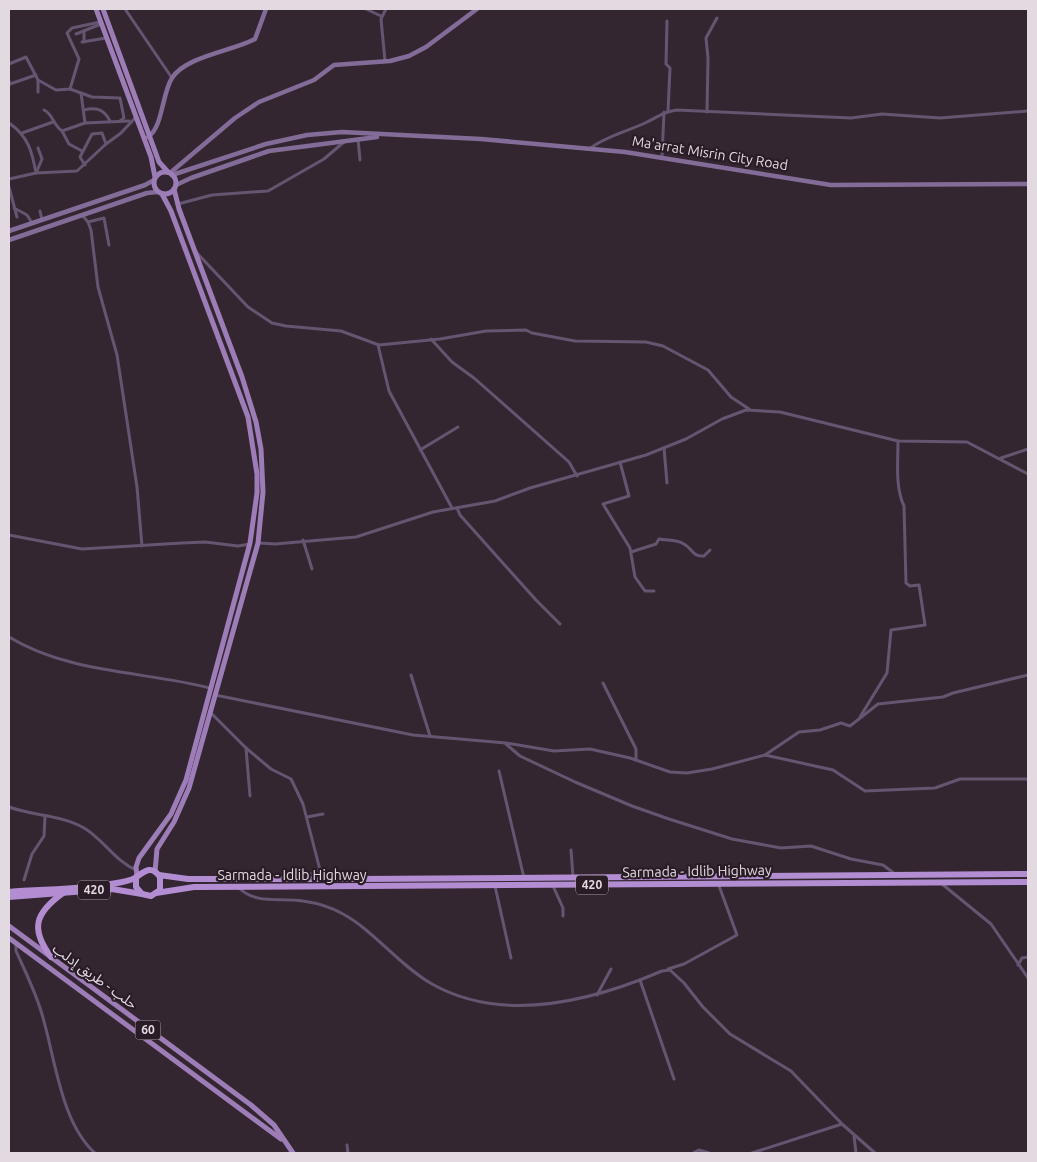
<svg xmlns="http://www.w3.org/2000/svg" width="1037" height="1162" font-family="Ubuntu,'Noto Sans Arabic',sans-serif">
	<rect width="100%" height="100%" fill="#342631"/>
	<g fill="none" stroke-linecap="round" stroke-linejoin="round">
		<g stroke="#645571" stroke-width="3">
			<polyline points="125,9 172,78"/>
			<polyline points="366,9 381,16"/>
			<polyline points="667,21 666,64 670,68 668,111"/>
			<polyline points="84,31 84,42"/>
			<polyline points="76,34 101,24"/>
			<polyline points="82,42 106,38"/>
			<polyline points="385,61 381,19 386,9"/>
			<polyline points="9,64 26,57 38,80 56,90 70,89 79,59 67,33 72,28 100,22"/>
			<polyline points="9,81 10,84 36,75"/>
			<polyline points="38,81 38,92"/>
			<polyline points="70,89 92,97 120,98 124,118 120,121"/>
			<polyline points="81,93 85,123"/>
			<path d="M44 110C53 114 53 125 62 131L85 123 129 121"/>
			<path d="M84 110C96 107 104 109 110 121"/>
			<polyline points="707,112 708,58 706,38 717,18"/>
			<path d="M9 123C28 136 32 151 36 173"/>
			<polyline points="62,131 69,144 82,151"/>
			<polyline points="22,133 53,122"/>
			<polyline points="358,139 360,160"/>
			<path d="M589 149C606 136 626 132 645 123 658 117 662 112 677 110L851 118 882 114 940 118 1028 111"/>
			<polyline points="662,157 664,112"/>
			<polyline points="85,165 80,157 92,134 102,133 106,144"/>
			<polyline points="36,173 42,159 38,148"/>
			<polyline points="9,179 36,173 77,171 106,144 121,133 136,117"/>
			<polyline points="9,187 17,217"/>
			<polyline points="178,204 212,195 268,191 324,159 344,142"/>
			<polyline points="14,208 27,215 32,223"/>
			<polyline points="40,211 42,220"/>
			<polyline points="82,215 88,222 91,230 98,287 117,355 137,487 142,546"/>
			<polyline points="88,222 104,218 109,245"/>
			<polyline points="195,251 248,307 272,323 286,326 341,331 379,345 440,339 486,331 526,330 532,333 575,341 646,342 663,346 708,370 731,397 749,409"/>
			<polyline points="431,339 452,362 474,378 569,462 577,476"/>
			<polyline points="378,345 389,391 452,508"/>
			<polyline points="664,448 667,483"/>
			<polyline points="420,450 458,427"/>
			<polyline points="1001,458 1028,449"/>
			<polyline points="620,462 629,496 603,504 630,548 635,577 645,591 654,591"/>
			<polyline points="457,508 460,515 536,600 560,624"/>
			<polyline points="9,535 82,549 182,543 205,542 238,546 250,544"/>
			<polyline points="303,540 312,569"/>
			<polyline points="259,543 275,544 356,537 433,512 495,501 530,488 646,455 686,439 722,419 746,410 780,412 898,441 967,442 1028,474"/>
			<path d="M631 552 656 544 659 539C668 541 675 539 684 544 693 549 692 557 704 556L710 550"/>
			<path d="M9 637C70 674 144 671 210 688"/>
			<polyline points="411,675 430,736"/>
			<polyline points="603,683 636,749 636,760"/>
			<polyline points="215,695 413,735 506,743 554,751 590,749 630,758 670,772 687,773 712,769 765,755 833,770 865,791 935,788 960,779 1028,779"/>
			<polyline points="211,713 246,748 250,796"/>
			<path d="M860 717 887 673 891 630 925 625 919 585 910 586 906 583 904 506C895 487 898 462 898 441"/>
			<polyline points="506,744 520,756 575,782 632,806 669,819 732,839 781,848 811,846 851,859 883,865 895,874"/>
			<polyline points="246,748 271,769 291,779 303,804 320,870 301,878"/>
			<polyline points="765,755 799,732 820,730 841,723 850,726 878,704 943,697 953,693 1028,675"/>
			<polyline points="499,771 524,878"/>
			<path d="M9 807C33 816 62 815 84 828 103 839 115 861 136 870"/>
			<polyline points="307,817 323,814"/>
			<polyline points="571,850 573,877"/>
			<polyline points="24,880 32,854 44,836 45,817"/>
			<polyline points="942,884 991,924 1028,978"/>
			<polyline points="495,886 511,958"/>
			<polyline points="553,886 563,908 563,916"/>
			<path d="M239 888C256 905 281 897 303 901 317 903 331 907 343 914 373 930 400 966 432 984 503 1024 592 1001 662 971L670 970 684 983 703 1007 730 1034 791 1071 842 1124 875 1153"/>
			<path d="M16 944V951C25 971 35 991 41 1011 55 1055 60 1122 95 1153"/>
			<polyline points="1018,965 1022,958 1028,957"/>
			<polyline points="668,969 684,964 737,935 718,883"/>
			<polyline points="640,980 674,1079"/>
			<polyline points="597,995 611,969"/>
			<polyline points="854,1136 856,1153"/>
			<polyline points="347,1145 348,1153"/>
			<polyline points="693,1153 699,1150 709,1153"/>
			<polyline points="752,1153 842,1124"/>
		</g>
		<g stroke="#846c99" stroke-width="4.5">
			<path d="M148 137C163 127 162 93 172 78 186 56 233 51 255 39L266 9"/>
			<polyline points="170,173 235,118 259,102 314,80 334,65 390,61 409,56 426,47 477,9"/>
			<polyline points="172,175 266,144 307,135 342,132 481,139 625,152 831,185 1028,184"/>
			<polyline points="176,185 191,178 269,151 377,137"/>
			<polyline points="9,231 145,185 154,180"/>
			<polyline points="9,240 147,193 157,192"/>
		</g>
		<g stroke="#9d7db7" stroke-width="5">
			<polyline points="96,9 151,157 155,177"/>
			<polyline points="103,9 159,162 168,172"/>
			<circle cx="165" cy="183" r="11"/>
			<polyline points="155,872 157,849 174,822 189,788 258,543 263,492 261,449 256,422 242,377 179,209 174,189"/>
			<polyline points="137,876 136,867 139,858 171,814 186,780 250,543 257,493 257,474 248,417 171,211 162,194"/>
			<polyline points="9,926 251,1105 274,1125 293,1153"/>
			<polyline points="9,938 281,1139"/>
		</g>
		<g stroke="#b38dd2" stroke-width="6">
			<polyline points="159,875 188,879 360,879 1028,874"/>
			<path d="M9 892C44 889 82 890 117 883 122 882 130 881 135 878 144 872 151 864 160 877V890L151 896 142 894 136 887V877"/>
			<polyline points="156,893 194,887 1028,882"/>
			<polyline points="9,897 112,889 142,894"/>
			<path d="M51 957C30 929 35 913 63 893"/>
		</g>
	</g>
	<g text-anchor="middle" stroke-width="4.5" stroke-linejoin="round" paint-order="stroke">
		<g fill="#2a1c27" stroke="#aca1a9" stroke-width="1">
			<rect x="576" y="875.5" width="32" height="19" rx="4"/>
			<rect x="78" y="880.5" width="32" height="19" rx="4"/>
			<rect x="135.5" y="1020.5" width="25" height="19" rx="4"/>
		</g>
		<g font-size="12" font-weight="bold" fill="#e3dae1">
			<text x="592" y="889">420</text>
			<text x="94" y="894">420</text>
			<text x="148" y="1034">60</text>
		</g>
		<g font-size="14" fill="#e3dae1" stroke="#2a1c27">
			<text transform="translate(710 153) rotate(9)" y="5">Ma'arrat Misrin City Road</text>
			<text transform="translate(697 871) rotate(-1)" y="5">Sarmada - Idlib Highway</text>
			<text x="292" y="880">Sarmada - Idlib Highway</text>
			<text transform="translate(95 976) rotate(36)" y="5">حلب - طريق إدلب</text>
		</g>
	</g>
	<rect width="1037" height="1162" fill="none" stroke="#e3dae1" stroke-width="20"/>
</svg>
